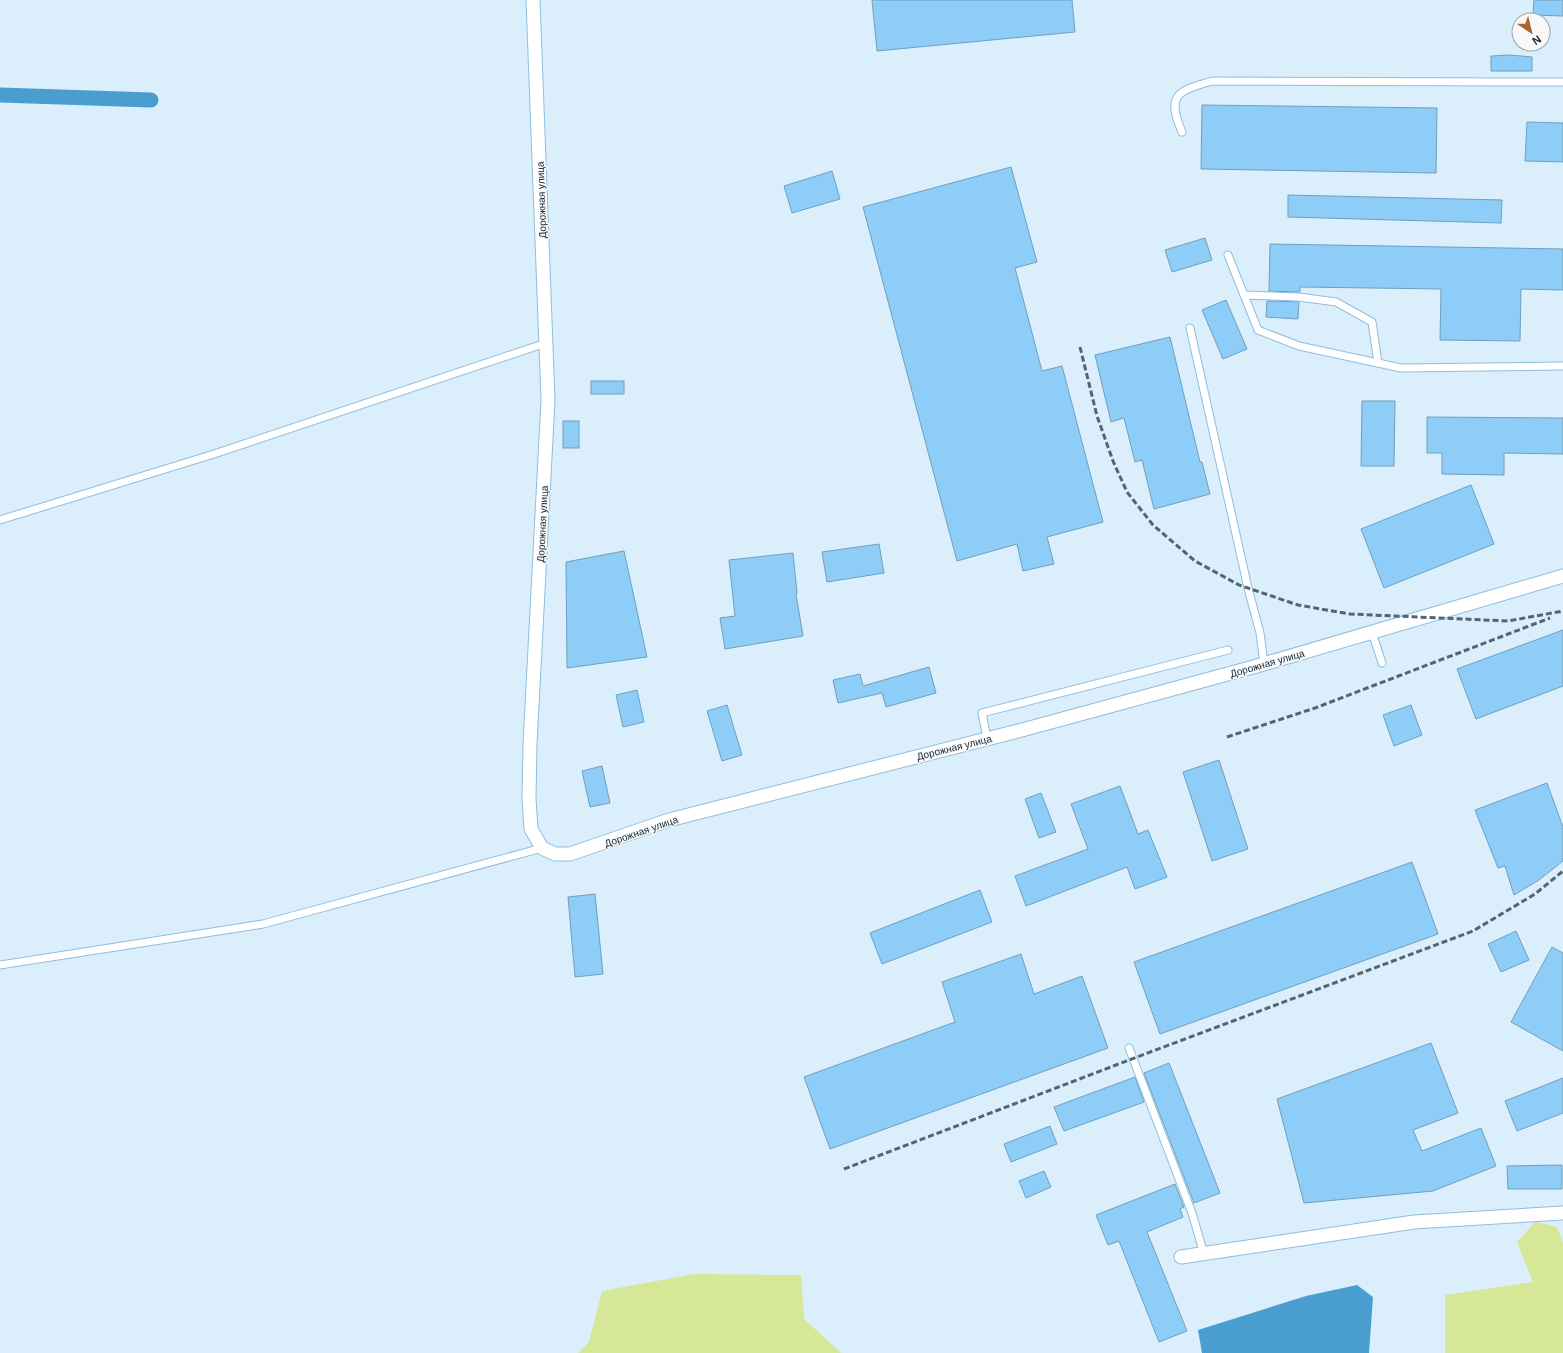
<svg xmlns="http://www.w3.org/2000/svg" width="1563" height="1353" font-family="Arial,sans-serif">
	<rect width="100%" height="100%" fill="#dbeefc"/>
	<g fill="#d6e797">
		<polygon points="1535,1222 1557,1227 1563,1243 1563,1353 1445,1353 1445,1295 1533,1282 1517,1242"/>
		<polygon points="694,1274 801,1275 804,1319 841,1353 578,1353 589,1342 602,1291"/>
	</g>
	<polygon fill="#499dcf" points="1357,1285 1373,1297 1369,1353 1202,1353 1198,1330 1306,1296"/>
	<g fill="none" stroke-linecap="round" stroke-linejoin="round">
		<polyline stroke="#499dcf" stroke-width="15" points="0,95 151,100"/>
	</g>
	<g fill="#8dcdf7" stroke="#709fbd">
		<polygon points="872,0 1072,0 1075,32 877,51"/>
		<polygon points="1534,0 1563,0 1563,16 1533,15"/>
		<polygon points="1510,55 1532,57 1532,71 1491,71 1491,56"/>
		<polygon points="1202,105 1437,108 1436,173 1201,169"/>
		<polygon points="1527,122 1563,123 1563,162 1525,161"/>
		<polygon points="1011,167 1037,262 1015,268 1042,371 1062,366 1103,522 1047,537 1054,564 1023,571 1017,544 957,561 863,207"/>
		<polygon points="832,171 840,199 792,213 784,186"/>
		<polygon points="1288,195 1502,200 1501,223 1288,217"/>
		<polygon points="1205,238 1212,260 1172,272 1165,250"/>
		<polygon points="1270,244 1563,249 1563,290 1521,289 1520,341 1440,340 1441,289 1300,287 1300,292 1269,291"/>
		<polygon points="1226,300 1247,349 1223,359 1202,310"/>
		<polygon points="1267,301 1299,302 1298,319 1266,317"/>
		<polygon points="1170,337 1200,462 1202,462 1210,494 1154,509 1142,460 1135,462 1124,418 1111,422 1095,355"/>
		<rect x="591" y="381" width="33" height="13"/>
		<polygon points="1362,401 1395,401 1394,466 1361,466"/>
		<polygon points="1427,417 1563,418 1563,454 1504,453 1504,475 1442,474 1442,453 1427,453"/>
		<rect x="563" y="421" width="16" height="27"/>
		<polygon points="1471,485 1494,544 1384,588 1361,529"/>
		<polygon points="879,544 884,573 827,582 822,552"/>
		<polygon points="624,551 647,657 567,668 566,562"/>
		<polygon points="793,553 797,593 796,594 803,636 725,649 720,618 735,616 729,560"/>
		<polygon points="1563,630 1563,686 1476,719 1457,669"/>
		<polygon points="929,667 936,693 886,707 882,693 838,703 833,680 860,674 863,686"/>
		<polygon points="637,690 644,722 623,727 616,695"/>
		<polygon points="727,705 742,755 722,761 707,711"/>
		<polygon points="1411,705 1422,735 1394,746 1383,715"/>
		<polygon points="1219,760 1248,849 1212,861 1183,772"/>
		<polygon points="602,766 610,803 590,807 582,771"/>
		<polygon points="1547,783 1563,827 1563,861 1539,880 1514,895 1505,866 1498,868 1475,810"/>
		<polygon points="1120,786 1138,834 1148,830 1167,877 1135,889 1127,867 1026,906 1015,876 1088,849 1071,804"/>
		<polygon points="1041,793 1056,832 1039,838 1025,799"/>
		<polygon points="1412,862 1438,934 1160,1034 1134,962"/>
		<polygon points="980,890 992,922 882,964 870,933"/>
		<polygon points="595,894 603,974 575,977 568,897"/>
		<polygon points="1516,931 1529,960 1501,972 1488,944"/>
		<polygon points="1552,947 1563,953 1563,1051 1511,1022"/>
		<polygon points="1021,954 1034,994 1082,976 1108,1048 830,1149 804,1077 955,1022 942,982"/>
		<polygon points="1431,1043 1458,1113 1413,1130 1422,1151 1481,1128 1496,1166 1433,1191 1304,1203 1277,1099"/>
		<polygon points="1169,1063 1220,1193 1194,1203 1144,1073"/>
		<polygon points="1135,1077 1144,1102 1064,1131 1054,1107"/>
		<polygon points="1563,1078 1563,1113 1517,1131 1505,1101"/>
		<polygon points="1050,1126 1057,1144 1011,1162 1004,1144"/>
		<polygon points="1562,1165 1562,1189 1508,1189 1507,1166"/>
		<polygon points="1044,1171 1051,1187 1026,1198 1019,1181"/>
		<polygon points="1175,1184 1184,1207 1180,1209 1183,1217 1147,1232 1187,1331 1159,1342 1119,1241 1108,1245 1096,1215"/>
	</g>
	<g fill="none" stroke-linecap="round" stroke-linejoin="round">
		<g stroke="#8ebede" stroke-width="9">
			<g id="lane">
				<path d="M1182 132C1166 95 1177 91 1212 81L1563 82"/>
				<polyline points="1228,255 1258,330 1299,346 1401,368 1563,366"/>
				<polyline points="1244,295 1299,297 1336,302 1372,322 1378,363"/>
				<polyline points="1190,328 1248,588 1260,633 1264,664"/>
				<polyline points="0,520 214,454 546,343"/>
				<polyline points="1372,632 1382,663"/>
				<polyline points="987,738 982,713 1228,650"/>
				<polyline points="0,965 263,924 542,848"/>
				<polyline points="1129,1048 1192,1213 1204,1254"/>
			</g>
		</g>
		<g stroke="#8ebede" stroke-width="15">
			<g id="street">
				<polyline points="533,0 548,400 530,744 529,799 531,829 542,848 555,854 570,854 669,820 1022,730 1257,666 1563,576"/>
				<polyline points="1181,1257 1414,1222 1563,1213"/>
			</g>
		</g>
		<use href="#lane" stroke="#fff" stroke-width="7"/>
		<use href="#street" stroke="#fff" stroke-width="13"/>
		<g stroke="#526571" stroke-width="3" stroke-dasharray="6 3" stroke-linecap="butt">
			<polyline points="1080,347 1097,416 1113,461 1127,492 1153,525 1195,561 1239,585 1298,605 1350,614 1508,621 1563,611"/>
			<polyline points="1227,737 1315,708 1550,618"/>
			<polyline points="844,1169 1137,1057 1473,931 1535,894 1563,871"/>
		</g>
	</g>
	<g text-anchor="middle" stroke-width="3" stroke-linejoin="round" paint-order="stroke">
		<g font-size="10" fill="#142733" stroke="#f8f8f8">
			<text transform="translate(541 200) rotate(-92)" y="4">Дорожная улица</text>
			<text transform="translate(542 524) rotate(-87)" y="4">Дорожная улица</text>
			<text transform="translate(1267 663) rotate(-16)" y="4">Дорожная улица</text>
			<text transform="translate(954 747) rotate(-14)" y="4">Дорожная улица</text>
			<text transform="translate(641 831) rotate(-19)" y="4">Дорожная улица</text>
		</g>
	</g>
	<g transform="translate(1531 32) rotate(145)"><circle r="19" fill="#f8f8f8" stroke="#9da4a9"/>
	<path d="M0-3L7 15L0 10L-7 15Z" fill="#a76630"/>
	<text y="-6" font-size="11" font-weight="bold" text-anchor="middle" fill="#142733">N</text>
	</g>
</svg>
